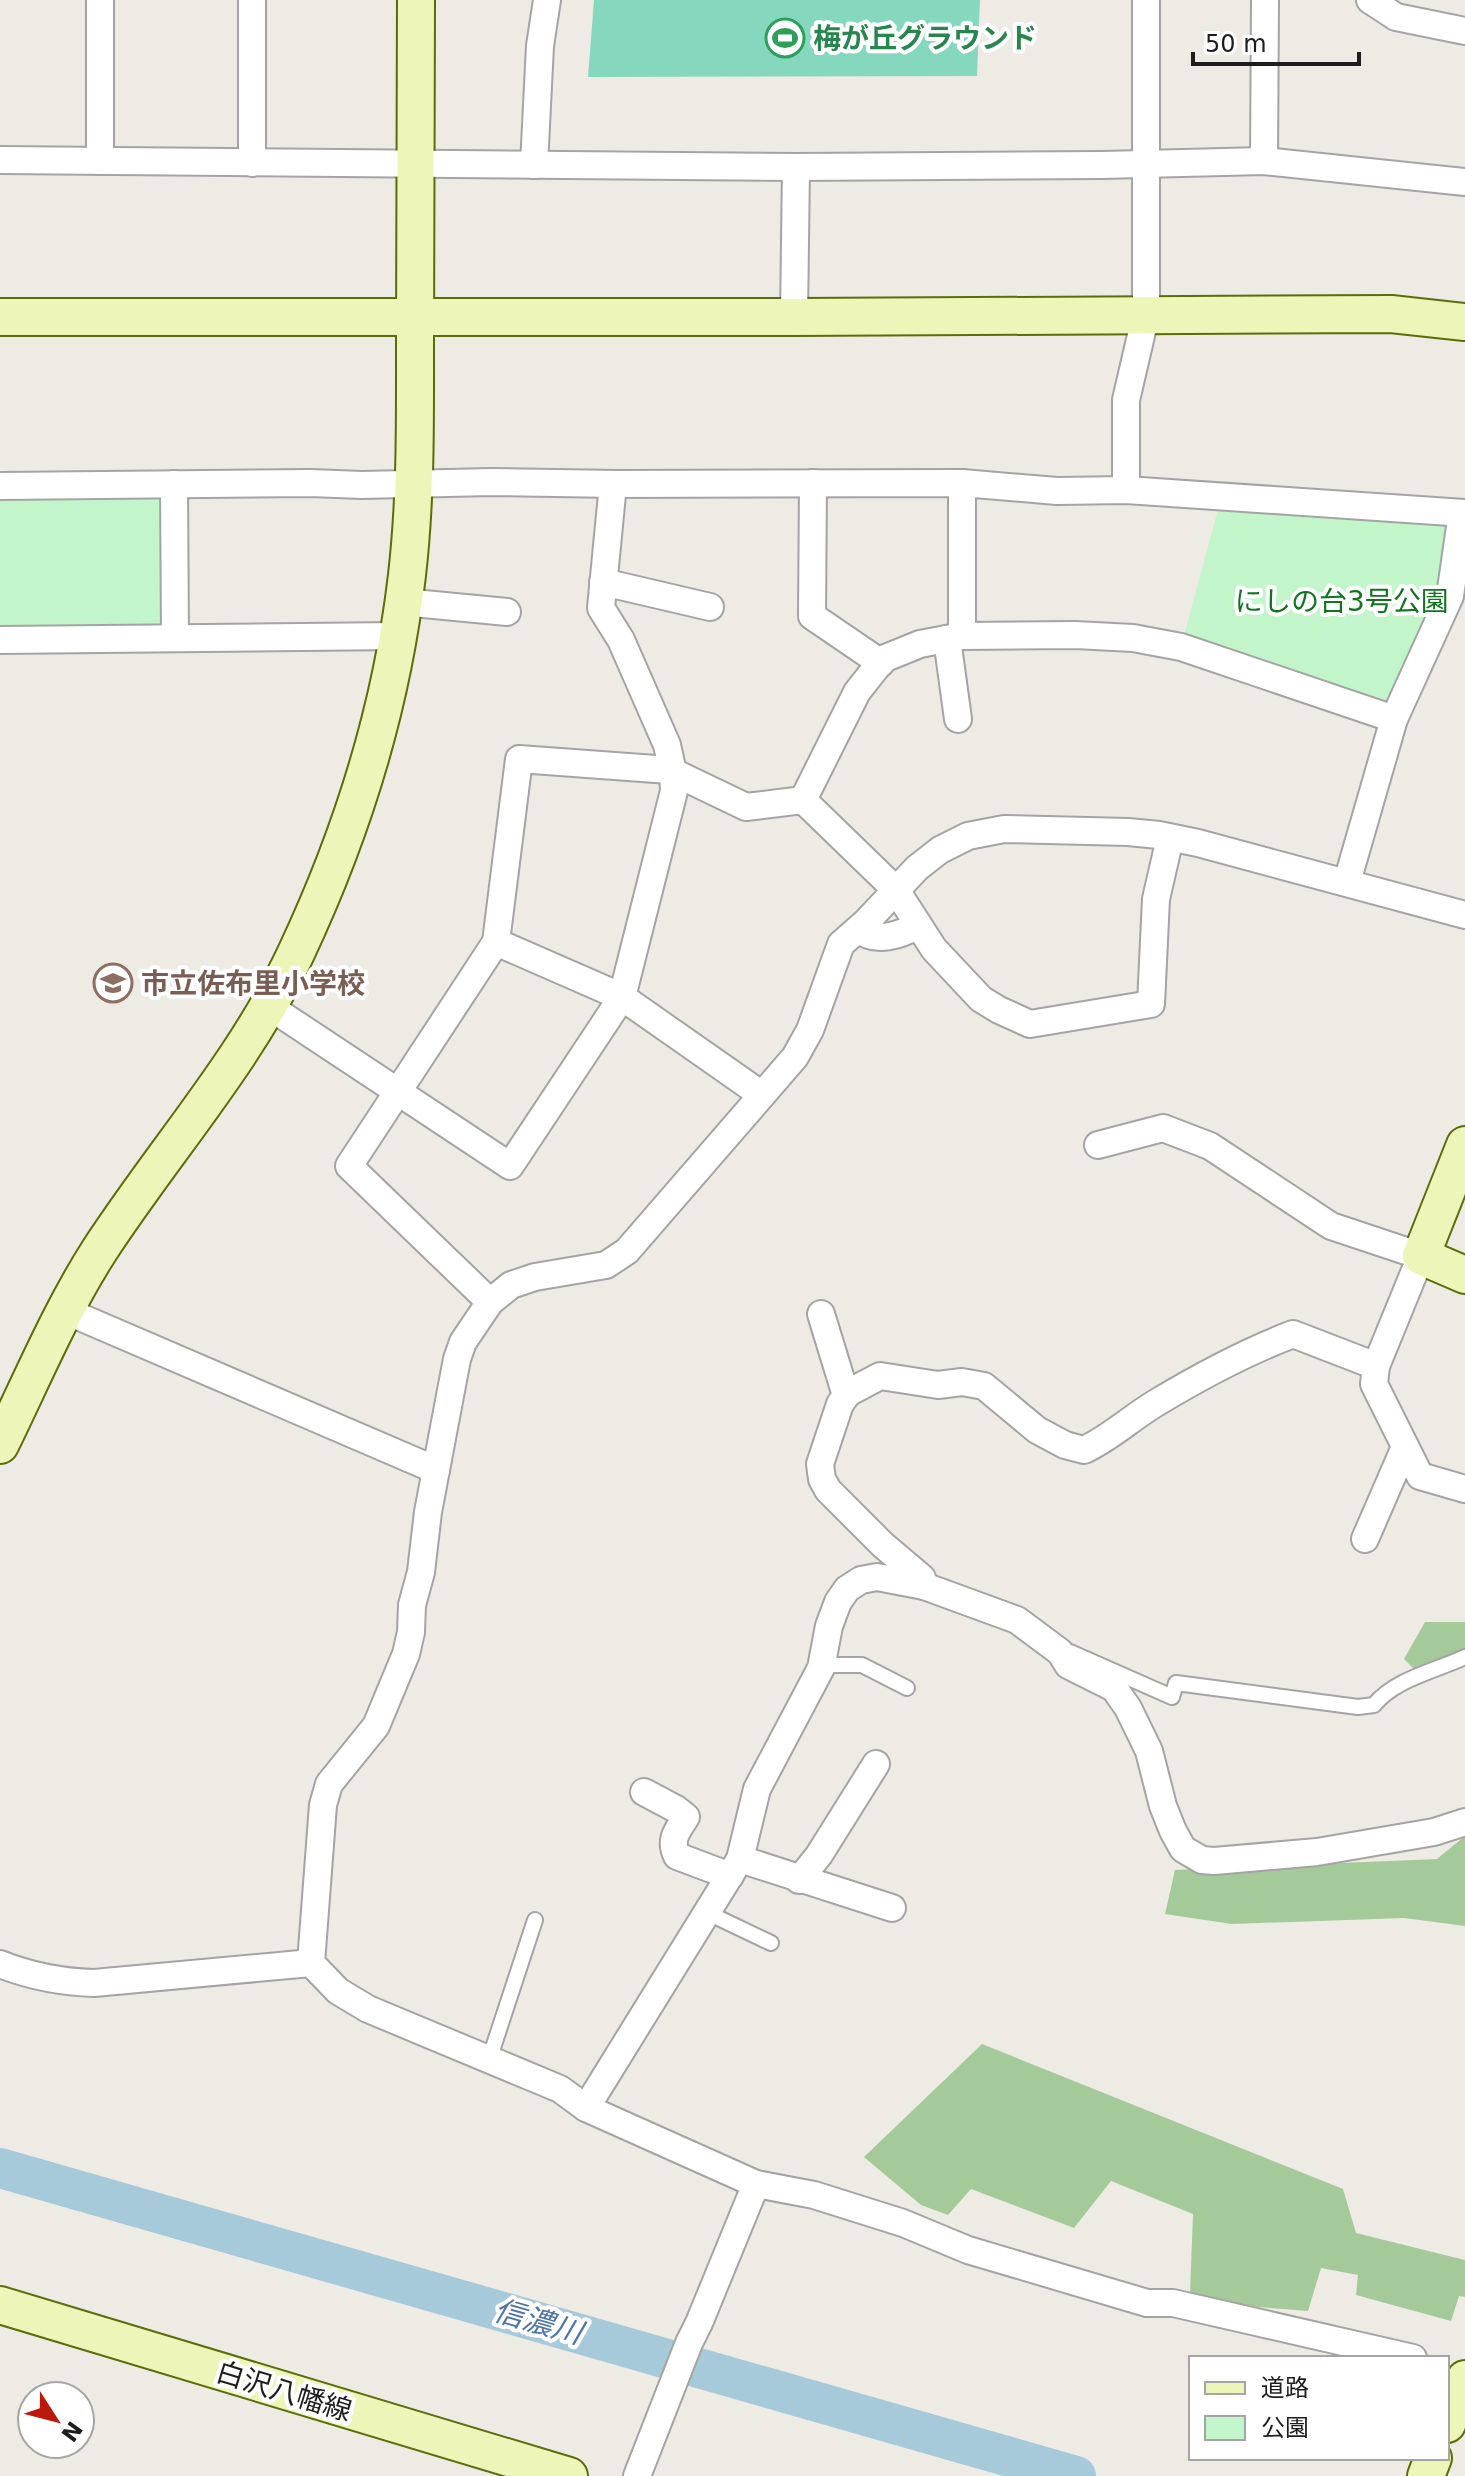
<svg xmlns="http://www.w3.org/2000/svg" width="1465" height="2476" font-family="'DejaVu Sans','Noto Sans JP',sans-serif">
	<rect width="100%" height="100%" fill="#edebe3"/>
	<g fill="#a5ca9a">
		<polygon points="1425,1622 1465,1622 1465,1655 1420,1675 1404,1659"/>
		<polygon points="1465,1836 1465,1926 1404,1918 1232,1924 1165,1914 1175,1870 1437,1859"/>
		<polygon points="982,2044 1343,2189 1356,2233 1465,2260 1465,2297 1459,2296 1451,2321 1356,2295 1358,2275 1321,2268 1308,2311 1258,2307 1190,2294 1193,2214 1111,2181 1074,2228 971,2189 948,2215 921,2205 864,2157"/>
	</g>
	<g fill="#c2f6ca">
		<polygon points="0,494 159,496 167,503 168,620 161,627 0,627"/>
		<polygon points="1221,498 1462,513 1450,596 1394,719 1181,647"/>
	</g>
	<polygon fill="#85d8be" points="594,0 980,0 977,76 588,77"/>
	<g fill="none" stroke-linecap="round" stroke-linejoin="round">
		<polyline stroke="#a6cad9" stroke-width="40" points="0,2168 1076,2476"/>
		<g stroke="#a4a4a4" stroke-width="18">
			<g id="lane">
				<path d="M1070 1652 1172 1697 1176 1683 1358 1707 1374 1705C1395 1679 1435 1671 1465 1657"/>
				<polyline points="822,1665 862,1665 907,1688"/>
				<polyline points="708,1913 771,1943"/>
				<polyline points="489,2060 535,1920"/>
			</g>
		</g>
		<g stroke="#a4a4a4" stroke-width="30">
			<g id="street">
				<polyline points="1370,0 1396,17 1465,31"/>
				<polyline points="0,160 796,167 1102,165 1264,161 1465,182"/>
				<polyline points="100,161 100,0"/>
				<polyline points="1264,161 1265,0"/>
				<polyline points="252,163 252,0"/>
				<polyline points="534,165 540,46 547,0"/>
				<polyline points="794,317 796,167"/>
				<polyline points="813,483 812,616 881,663"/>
				<polyline points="962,483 962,636"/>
				<polyline points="174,484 175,637"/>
				<polyline points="0,486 310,483 362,485 491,482 617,484 962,483 1057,491 1126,490 1465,513"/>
				<polyline points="1126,490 1126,400 1146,314 1146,0"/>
				<polyline points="603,582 710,607"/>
				<polyline points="403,602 507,612"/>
				<polyline points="947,639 958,719"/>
				<polyline points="0,640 398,636"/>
				<polyline points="1170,838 1156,899 1151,1004 1030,1024 999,1010 981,999 934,949 896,890 803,800 857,692 883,659 920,644 962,636 1075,635 1133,638 1181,647 1394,719"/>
				<polyline points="1347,882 1394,719 1450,596 1462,513"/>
				<path d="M859 929C875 944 901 935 918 925"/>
				<polyline points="496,942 622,997 762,1095"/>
				<polyline points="267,1005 510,1166 622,997 674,791 673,772 667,745 621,640 601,608 613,484"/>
				<polyline points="1098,1145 1163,1128 1210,1146 1331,1226 1421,1256 1376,1366 1374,1384 1420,1476 1465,1489"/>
				<polyline points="490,1302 349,1166 496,942 519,759 669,770 746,807 803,800"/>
				<polyline points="66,1311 436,1470"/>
				<polyline points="821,1314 844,1389 848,1393"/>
				<polyline points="1365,1539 1405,1447"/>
				<polyline points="924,1586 1017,1620 1060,1652 1068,1665 1114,1688 1128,1708 1149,1751 1163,1806 1173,1831 1183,1849 1202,1860 1214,1861 1317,1852 1434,1832 1465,1822"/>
				<path d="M644 1792 676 1809 686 1817C677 1831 669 1840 677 1856L730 1876"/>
				<polyline points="740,1859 892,1908"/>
				<polyline points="799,1880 819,1855 876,1764"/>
				<path d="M0 1964C30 1976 62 1982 94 1983L311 1963"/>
				<path d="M586 2108 740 1859 757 1789 821 1668 829 1626 838 1602 847 1589 861 1580 877 1577 924 1586 922 1578 883 1545 828 1490 822 1479 820 1464 840 1404 848 1393 880 1376 938 1385 962 1382 984 1386 1037 1430 1065 1445 1084 1450C1110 1438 1131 1418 1156 1403 1199 1377 1246 1352 1293 1334L1376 1366"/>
				<polyline points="1413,2358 1173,2303 1147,2303 968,2250 903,2223 814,2195 756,2184 586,2108 560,2089 368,2009 338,1991 311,1963 323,1805 329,1784 376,1726 406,1654 411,1632 412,1605 421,1572 428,1512 457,1359 463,1342 490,1302 511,1285 535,1277 606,1265 627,1251 795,1057 810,1030 841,944 866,922 917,868 940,850 968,836 1004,829 1128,832 1159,835 1198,843 1465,915"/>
				<polyline points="637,2476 689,2343 699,2323 756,2184"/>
			</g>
		</g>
		<g stroke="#5b6c0b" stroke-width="40">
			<g id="secondary">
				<polyline points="0,317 794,317 1391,314 1465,322"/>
				<polyline points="1465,1145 1421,1256 1465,1275"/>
				<path d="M0 1445C32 1380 60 1312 99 1251 164 1151 245 1062 296 953 352 834 392 706 407 575 416 497 415 420 415 342 416 228 416 114 416 0"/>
				<polyline points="0,2305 569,2476"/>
				<polyline points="1447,2424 1465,2379"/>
				<polyline points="1426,2476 1433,2458"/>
			</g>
		</g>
		<use href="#lane" stroke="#fff" stroke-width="14"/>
		<use href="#street" stroke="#fff" stroke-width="26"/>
		<use href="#secondary" stroke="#eef5b9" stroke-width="36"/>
	</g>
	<defs>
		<g id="stadium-ring" transform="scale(2)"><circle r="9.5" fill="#fff" stroke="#2e9e5b" stroke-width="1.5"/><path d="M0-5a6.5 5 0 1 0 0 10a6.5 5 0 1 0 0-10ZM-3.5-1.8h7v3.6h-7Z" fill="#2e9e5b"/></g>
		<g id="school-ring" transform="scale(2)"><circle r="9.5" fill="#fff" stroke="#8d6e63" stroke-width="1.5"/><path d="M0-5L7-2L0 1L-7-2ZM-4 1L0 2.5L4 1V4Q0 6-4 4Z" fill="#8d6e63"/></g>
	</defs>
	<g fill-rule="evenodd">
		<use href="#stadium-ring" x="785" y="38"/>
		<use href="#school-ring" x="113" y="983"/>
	</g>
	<g text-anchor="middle" stroke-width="8" stroke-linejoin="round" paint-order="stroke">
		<g font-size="28" font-weight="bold" fill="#27864d" stroke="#fff" text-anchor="start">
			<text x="813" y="48">梅が丘グラウンド</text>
		</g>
		<g font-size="28" fill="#127420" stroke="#fff">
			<text x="1342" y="611">にしの台3号公園</text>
		</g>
		<g font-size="28" font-weight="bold" fill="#785e54" stroke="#fff" text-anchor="start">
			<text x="141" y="993">市立佐布里小学校</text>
		</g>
		<g font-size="28" fill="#1d1d1d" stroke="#fff">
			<text transform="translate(284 2391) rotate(17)" y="10">白沢八幡線</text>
		</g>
		<g font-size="30" font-style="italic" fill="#4f75a6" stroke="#fff">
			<text transform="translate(538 2322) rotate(16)" y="10">信濃川</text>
		</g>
	</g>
	<rect x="1189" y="2356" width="260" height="104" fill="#ffffff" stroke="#a5a5a5" stroke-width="2"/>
	<rect x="1205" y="2382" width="40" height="12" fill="#eef5b9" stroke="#a5a5a5" stroke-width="2"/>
	<text x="1261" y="2396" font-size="24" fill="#1d1d1d">道路</text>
	<rect x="1205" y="2416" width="40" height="24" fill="#c2f6ca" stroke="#a5a5a5" stroke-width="2"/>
	<text x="1261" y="2436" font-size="24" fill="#1d1d1d">公園</text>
	<g transform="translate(56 2420) rotate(126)"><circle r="38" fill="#ffffff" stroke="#a5a5a5" stroke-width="2"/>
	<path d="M0-6L14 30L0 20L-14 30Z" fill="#bd180c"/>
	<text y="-12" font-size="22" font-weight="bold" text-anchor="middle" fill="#1d1d1d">N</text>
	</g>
	<path d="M1193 52v12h166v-12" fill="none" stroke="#1d1d1d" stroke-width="4"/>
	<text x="1205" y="52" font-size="24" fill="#1d1d1d" stroke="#ffffff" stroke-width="6" paint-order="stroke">50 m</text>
</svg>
